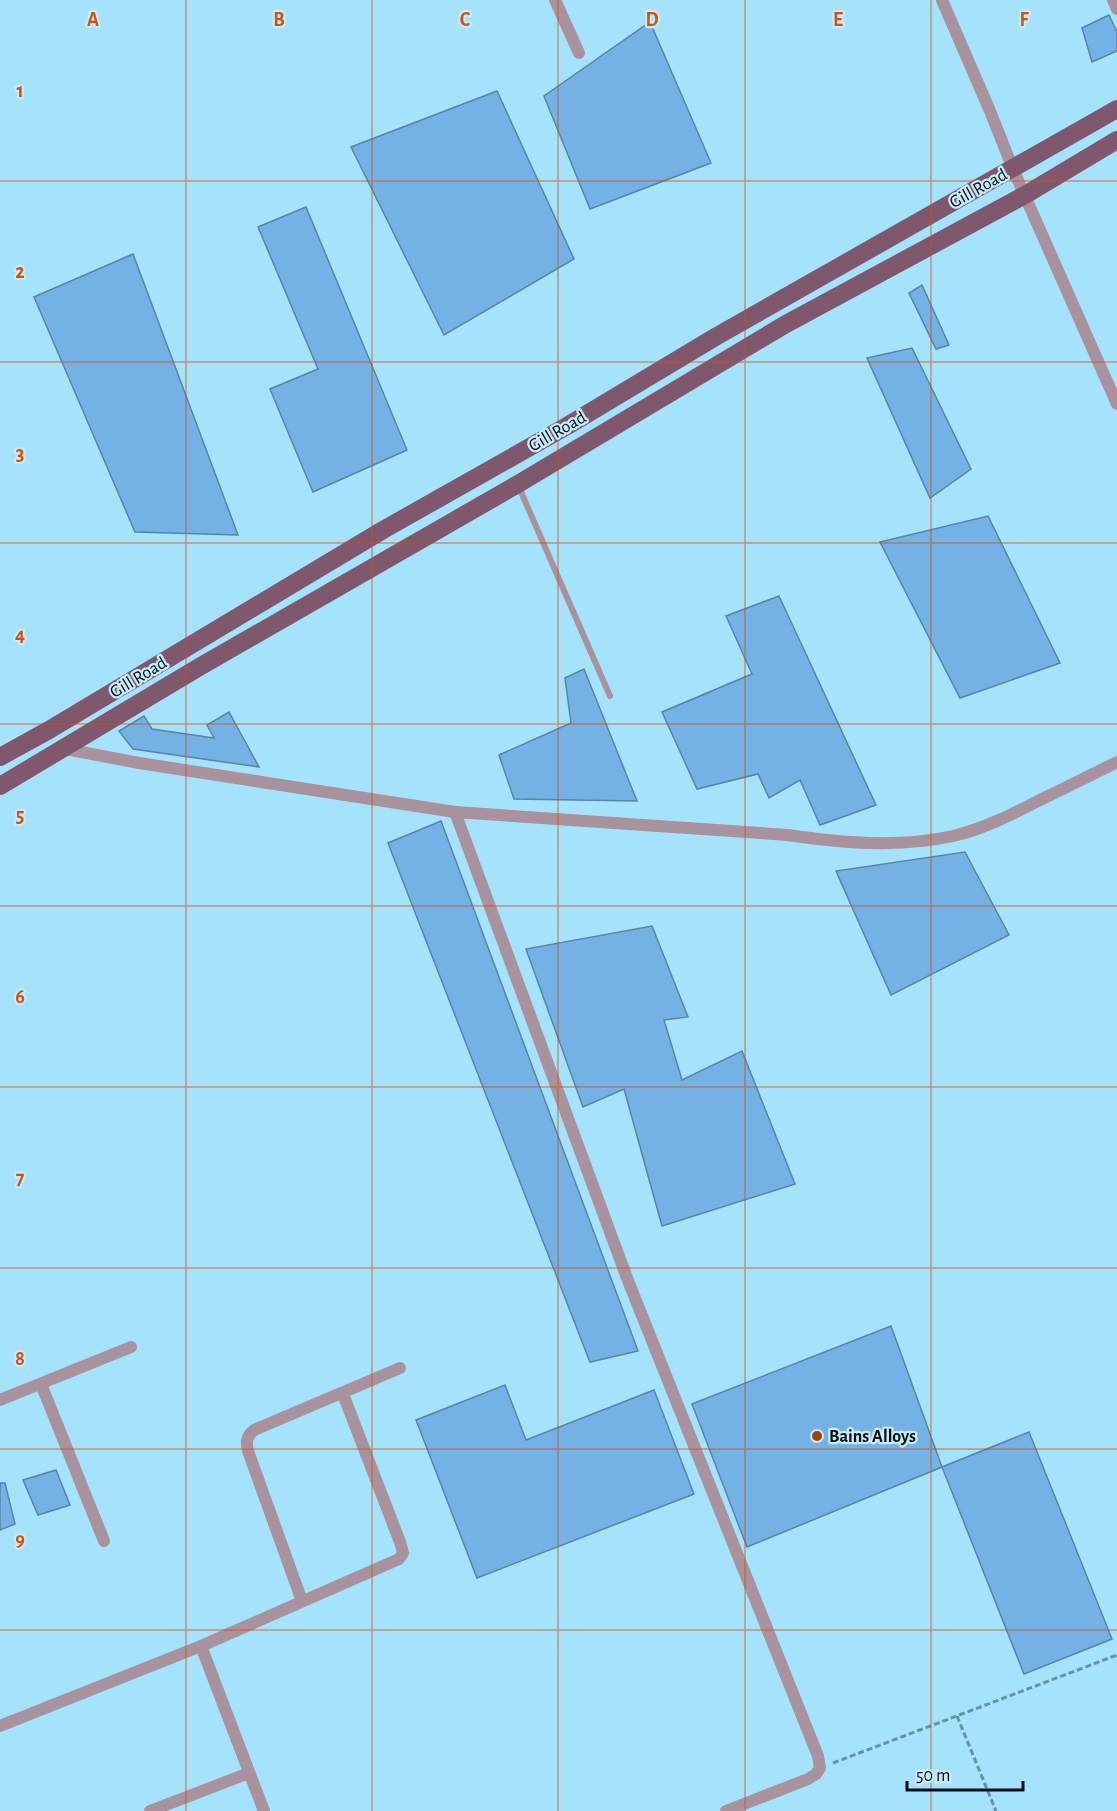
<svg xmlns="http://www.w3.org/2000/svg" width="1117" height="1811" font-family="'Alegreya Sans',sans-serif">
	<rect width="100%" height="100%" fill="#a5e2fb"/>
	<g fill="#74b2e5" stroke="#5a83a6" stroke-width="1.5">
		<polygon points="1109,15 1117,32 1117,51 1092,62 1082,28"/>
		<polygon points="650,22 711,163 590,209 544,96"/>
		<polygon points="497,91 574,259 444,335 351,147"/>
		<polygon points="306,207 407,450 313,492 270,389 318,369 258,227"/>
		<polygon points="133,254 238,535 135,532 34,297"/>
		<polygon points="922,285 949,345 936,349 909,293"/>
		<polygon points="912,348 971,469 930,498 867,358"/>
		<polygon points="988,516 1060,663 960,698 880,542"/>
		<polygon points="779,596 876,805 820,825 800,780 769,798 758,774 697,789 662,712 752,674 726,616"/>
		<polygon points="584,669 637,801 514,799 499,755 571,723 565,678"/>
		<polygon points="229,712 259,767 133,749 119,731 144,716 152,729 214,738 207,725"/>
		<polygon points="441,821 638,1351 590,1362 388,843"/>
		<polygon points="965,852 1009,935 891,995 836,871"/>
		<polygon points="652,926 688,1017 664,1020 682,1080 742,1051 795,1184 662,1226 624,1089 583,1107 526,949"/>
		<polygon points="891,1326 942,1467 747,1547 692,1404"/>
		<polygon points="505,1385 526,1440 654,1390 694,1494 477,1578 416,1420"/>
		<polygon points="1029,1432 1112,1639 1024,1674 942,1467"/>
		<polygon points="56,1470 70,1505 38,1515 23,1480"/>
		<polygon points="0,1483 5,1483 15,1524 0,1530"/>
	</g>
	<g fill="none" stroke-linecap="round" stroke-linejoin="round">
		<g stroke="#6792a5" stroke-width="3" stroke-dasharray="6 3" stroke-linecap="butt">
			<polyline points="957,1716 996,1811"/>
			<polyline points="833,1763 1117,1655"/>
		</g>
		<polyline stroke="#a8929e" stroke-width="6" points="518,485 610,696"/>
		<g stroke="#a8929e" stroke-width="12">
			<polyline points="555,0 579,53"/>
			<polyline points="942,0 990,111 1013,169 1117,404"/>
			<polyline points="1113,0 1117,9"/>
			<polyline points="65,749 139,763 455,812"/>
			<polyline points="41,1384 104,1541"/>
			<polyline points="0,1400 131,1347"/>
			<path d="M302 1601 248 1451C246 1442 246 1437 254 1430L400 1368"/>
			<polyline points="201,1646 264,1811"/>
			<polyline points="0,1726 201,1646 399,1559 403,1553 400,1542 343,1394"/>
			<polyline points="150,1811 249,1773"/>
			<path d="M726 1811 808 1779 816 1774 820 1768 818 1756 627 1278 455 812 788 835C842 843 899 848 953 836 983 829 1011 815 1038 801 1065 788 1091 775 1117 762"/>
		</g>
		<g stroke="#7f586d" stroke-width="18">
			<polyline points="0,757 49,730 383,530 567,426 717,336 1117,109"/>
			<polyline points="0,786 201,666 518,484 786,324 1025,195 1117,140"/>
		</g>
	</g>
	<path fill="none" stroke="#d1520d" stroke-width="1.5" stroke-opacity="0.55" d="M186 0V1811M372 0V1811M558 0V1811M745 0V1811M931 0V1811M0 181H1117M0 362H1117M0 543H1117M0 724H1117M0 906H1117M0 1087H1117M0 1268H1117M0 1449H1117M0 1630H1117"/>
	<circle fill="#a44200" stroke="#c8ebfa" stroke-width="2" cx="817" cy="1436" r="6"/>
	<g text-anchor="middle" stroke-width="4.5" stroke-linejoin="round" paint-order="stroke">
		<g font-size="18" fill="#000f18" stroke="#c8ebfa">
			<text transform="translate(978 188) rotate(-29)" y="6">Gill Road</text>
			<text transform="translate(557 431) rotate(-30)" y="6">Gill Road</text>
			<text transform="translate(138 677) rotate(-31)" y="6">Gill Road</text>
		</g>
		<g font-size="18" font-weight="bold" fill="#000f18" stroke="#c8ebfa" text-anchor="start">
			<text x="829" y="1442">Bains Alloys</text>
		</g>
	</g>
	<g font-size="20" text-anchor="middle" font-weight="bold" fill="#d1520d" stroke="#c8ebfa" stroke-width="4.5" stroke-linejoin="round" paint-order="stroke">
		<text x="93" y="26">A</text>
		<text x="279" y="26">B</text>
		<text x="465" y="26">C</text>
		<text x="652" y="26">D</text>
		<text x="838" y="26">E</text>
		<text x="1024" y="26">F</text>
		<text x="20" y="97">1</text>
		<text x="20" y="278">2</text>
		<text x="20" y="460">3</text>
		<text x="20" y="641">4</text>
		<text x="20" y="822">5</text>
		<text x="20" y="1003">6</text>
		<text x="20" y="1184">7</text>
		<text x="20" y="1365">8</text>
		<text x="20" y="1546">9</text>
	</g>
	<path d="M907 1781v9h116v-9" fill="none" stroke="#000f18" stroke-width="3"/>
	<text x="916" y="1781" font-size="18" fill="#000f18" stroke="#c8ebfa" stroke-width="4.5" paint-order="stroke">50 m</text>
</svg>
